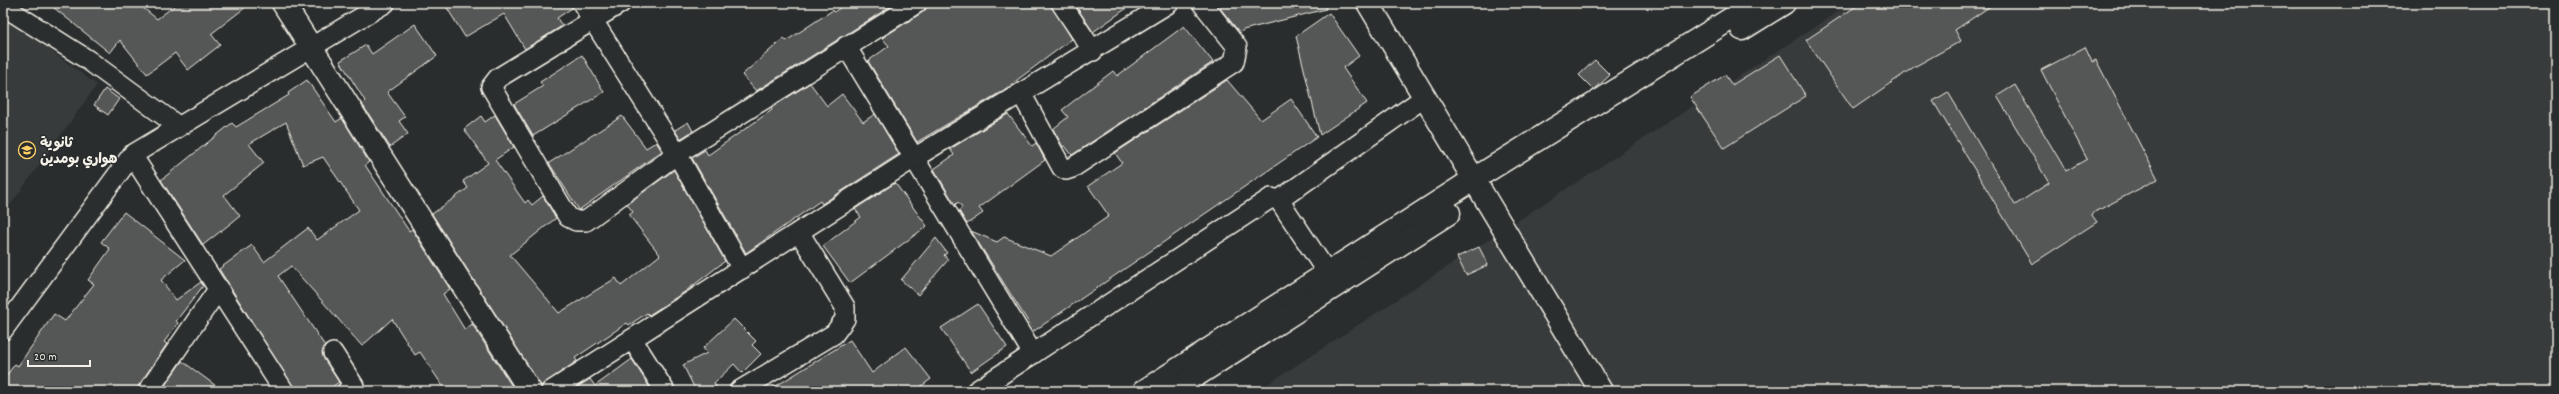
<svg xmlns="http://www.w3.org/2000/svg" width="2559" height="394" font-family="Dekko,'Playpen Sans Arabic',sans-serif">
	<rect width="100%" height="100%" fill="#2a2d2e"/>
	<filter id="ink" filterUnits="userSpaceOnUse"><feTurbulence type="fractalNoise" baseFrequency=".025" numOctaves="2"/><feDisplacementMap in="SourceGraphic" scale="8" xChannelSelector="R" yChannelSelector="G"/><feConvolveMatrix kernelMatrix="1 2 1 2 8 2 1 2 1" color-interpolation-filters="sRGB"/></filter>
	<g filter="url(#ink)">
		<g fill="#373a3a">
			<polygon points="1851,3 2556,3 2556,391 1257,391"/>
			<polygon points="3,15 97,85 3,215"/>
		</g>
		<g fill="#555756" stroke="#f4f1e8">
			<polygon points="48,3 137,3 157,19 178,3 251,3 211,34 220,45 188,70 175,53 147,74 120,40 110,53"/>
			<polygon points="444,3 571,3 572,8 557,18 562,26 525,49 504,14 465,37"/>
			<polygon points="847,3 896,3 756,91 742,75 784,38 786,41 833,10 834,12"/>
			<polygon points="928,3 1050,3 1072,39 1001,92 917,142 868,61 889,46 882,38 923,12"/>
			<polygon points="1074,3 1134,3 1093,32"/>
			<polygon points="1216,3 1325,3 1326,9 1243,30 1240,33"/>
			<polygon points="1861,3 1995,3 1955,30 1961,41 1914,67 1853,109 1806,40"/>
			<polygon points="1329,13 1359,56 1343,68 1367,103 1320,135 1296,36"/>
			<polygon points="415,24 437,56 387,92 405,117 399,121 408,134 390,147 362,104 365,101 340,61 366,45 372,54"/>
			<polygon points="1184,26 1213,62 1072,155 1065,146 1063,147 1053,129 1068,117 1062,110 1113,71 1117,76"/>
			<polygon points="2085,47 2092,62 2096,60 2158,179 2091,214 2097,222 2032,264 1933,101 1948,92 2015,205 2049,183 1997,96 2015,85 2066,171 2087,159 2041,70"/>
			<polygon points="582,55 604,92 533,136 514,104 543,86 540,82"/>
			<polygon points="1780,55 1806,96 1724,148 1690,97 1725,75 1732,85"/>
			<polygon points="1595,60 1610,75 1594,90 1579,75"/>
			<polygon points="307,80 336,122 342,118 369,162 365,165 409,231 412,229 450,289 443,294 465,330 472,324 515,391 446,391 420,352 415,355 392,319 362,346 291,266 278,276 325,346 322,353 324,359 339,382 326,391 295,391 219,269 252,245 264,262 308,228 317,240 359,210 323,157 303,165 286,122 249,144 264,163 224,195 240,216 203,245 161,180 232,123 236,127 289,95 288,93"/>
			<polygon points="1227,80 1261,120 1291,99 1317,137 1034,331 971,231 997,242 1004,237 1051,256 1109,216 1088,186 1122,163 1115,153"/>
			<polygon points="810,83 827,106 842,94 863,122 875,114 899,154 822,204 820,201 746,253 692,158 705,150 708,155 772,110 771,108"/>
			<polygon points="105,89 119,99 108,115 94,105"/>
			<polygon points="1008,114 1032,146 1036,143 1045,160 979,208 983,213 967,224 959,211 962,207 958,202 955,205 934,169 954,155 950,149"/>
			<polygon points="495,115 514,147 495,160 525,203 528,200 532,205 543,196 556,218 510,255 559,313 616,278 621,286 660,255 629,215 633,212 627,204 674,170 725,261 686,291 649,315 647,313 629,325 627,323 575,358 577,361 541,386 432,214 468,188 463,181 488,163 464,129 481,116 485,122"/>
			<polygon points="622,116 646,148 656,142 662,151 579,210 549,163"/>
			<polygon points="688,122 693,131 680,139 675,130"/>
			<polygon points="895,183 927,226 850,283 823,246 861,217 855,209"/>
			<polygon points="124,212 185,260 161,280 176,300 201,282 203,286 176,321 178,323 164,342 167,344 139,385 137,391 3,391 3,380 15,364 18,366 54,314 65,321 94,284 88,280 110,249 101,242"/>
			<polygon points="936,238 947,253 944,255 948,260 918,295 901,280"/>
			<polygon points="1479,247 1488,265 1466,275 1457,257"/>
			<polygon points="978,304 1007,347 971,372 941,328"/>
			<polygon points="734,319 756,341 752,345 761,354 742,373 734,364 714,383 718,391 696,391 683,365 707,353 703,348"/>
			<polygon points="850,340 872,373 906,347 931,379 915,391 768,391"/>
			<polygon points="632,359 652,391 571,391 590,379 595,386"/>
			<polygon points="182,361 223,391 161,391"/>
		</g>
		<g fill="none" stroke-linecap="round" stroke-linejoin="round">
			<g stroke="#f4f1e8" stroke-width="22">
				<g id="street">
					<polyline points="582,3 677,154 742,269"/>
					<polyline points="621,3 498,78 491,87 568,217 576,221 586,221 677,154 917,3"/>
					<polyline points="1061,3 1093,51"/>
					<polyline points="3,6 88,60 178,126"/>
					<polyline points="846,46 1033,354"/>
					<polyline points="1021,93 1062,168 1066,170 1072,168 1234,62 1237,47 1202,3"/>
					<polyline points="132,155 284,391"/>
					<polyline points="1279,200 1425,97"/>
					<polyline points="3,330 132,155 385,3"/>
					<polyline points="632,339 665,391"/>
					<polyline points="333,353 354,386 347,391"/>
					<polyline points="148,391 219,288"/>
					<polyline points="551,391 914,158 1169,3"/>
					<polyline points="739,391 834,334 845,319 845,307 799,232"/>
					<polyline points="976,391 1271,198 1279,200 1336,286"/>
				</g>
			</g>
			<g stroke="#f4f1e8" stroke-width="25">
				<g id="secondary">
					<polyline points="283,3 530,391"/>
					<polyline points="1368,3 1601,391"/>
				</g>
			</g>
			<g stroke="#f4f1e8" stroke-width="25">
				<g id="primary">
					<polyline points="1742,29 1784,3"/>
					<polyline points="1144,391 1474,179 1756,3"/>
					<polyline points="1172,391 1449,213"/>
				</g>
			</g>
			<use href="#street" stroke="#2a2d2e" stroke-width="19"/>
			<use href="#secondary" stroke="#2a2d2e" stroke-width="22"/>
			<use href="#primary" stroke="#2a2d2e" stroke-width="22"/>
		</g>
	</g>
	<defs>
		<g id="school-ring" transform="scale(0.9)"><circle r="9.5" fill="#2a2d2e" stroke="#ffd166" stroke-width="1.5"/><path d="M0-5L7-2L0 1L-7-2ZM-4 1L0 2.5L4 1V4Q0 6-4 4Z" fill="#ffd166"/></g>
	</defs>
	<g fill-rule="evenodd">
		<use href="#school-ring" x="27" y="150"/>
	</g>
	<g text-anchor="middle" stroke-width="3" stroke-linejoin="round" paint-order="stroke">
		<g font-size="14" font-weight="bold" fill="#f4f1e8" stroke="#2a2d2e" text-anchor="start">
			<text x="40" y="147">ثانوية<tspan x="40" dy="16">هواري بومدين</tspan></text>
		</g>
	</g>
	<rect width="2559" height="394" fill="none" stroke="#2a2d2e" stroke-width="16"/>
	<rect x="8" y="8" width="2543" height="378" fill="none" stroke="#f4f1e8" stroke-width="1.5" filter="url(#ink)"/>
	<path d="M28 360v6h62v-6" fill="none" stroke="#f4f1e8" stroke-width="2"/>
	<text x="34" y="360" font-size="12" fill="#f4f1e8" stroke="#2a2d2e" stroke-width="3" paint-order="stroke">20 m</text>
</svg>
